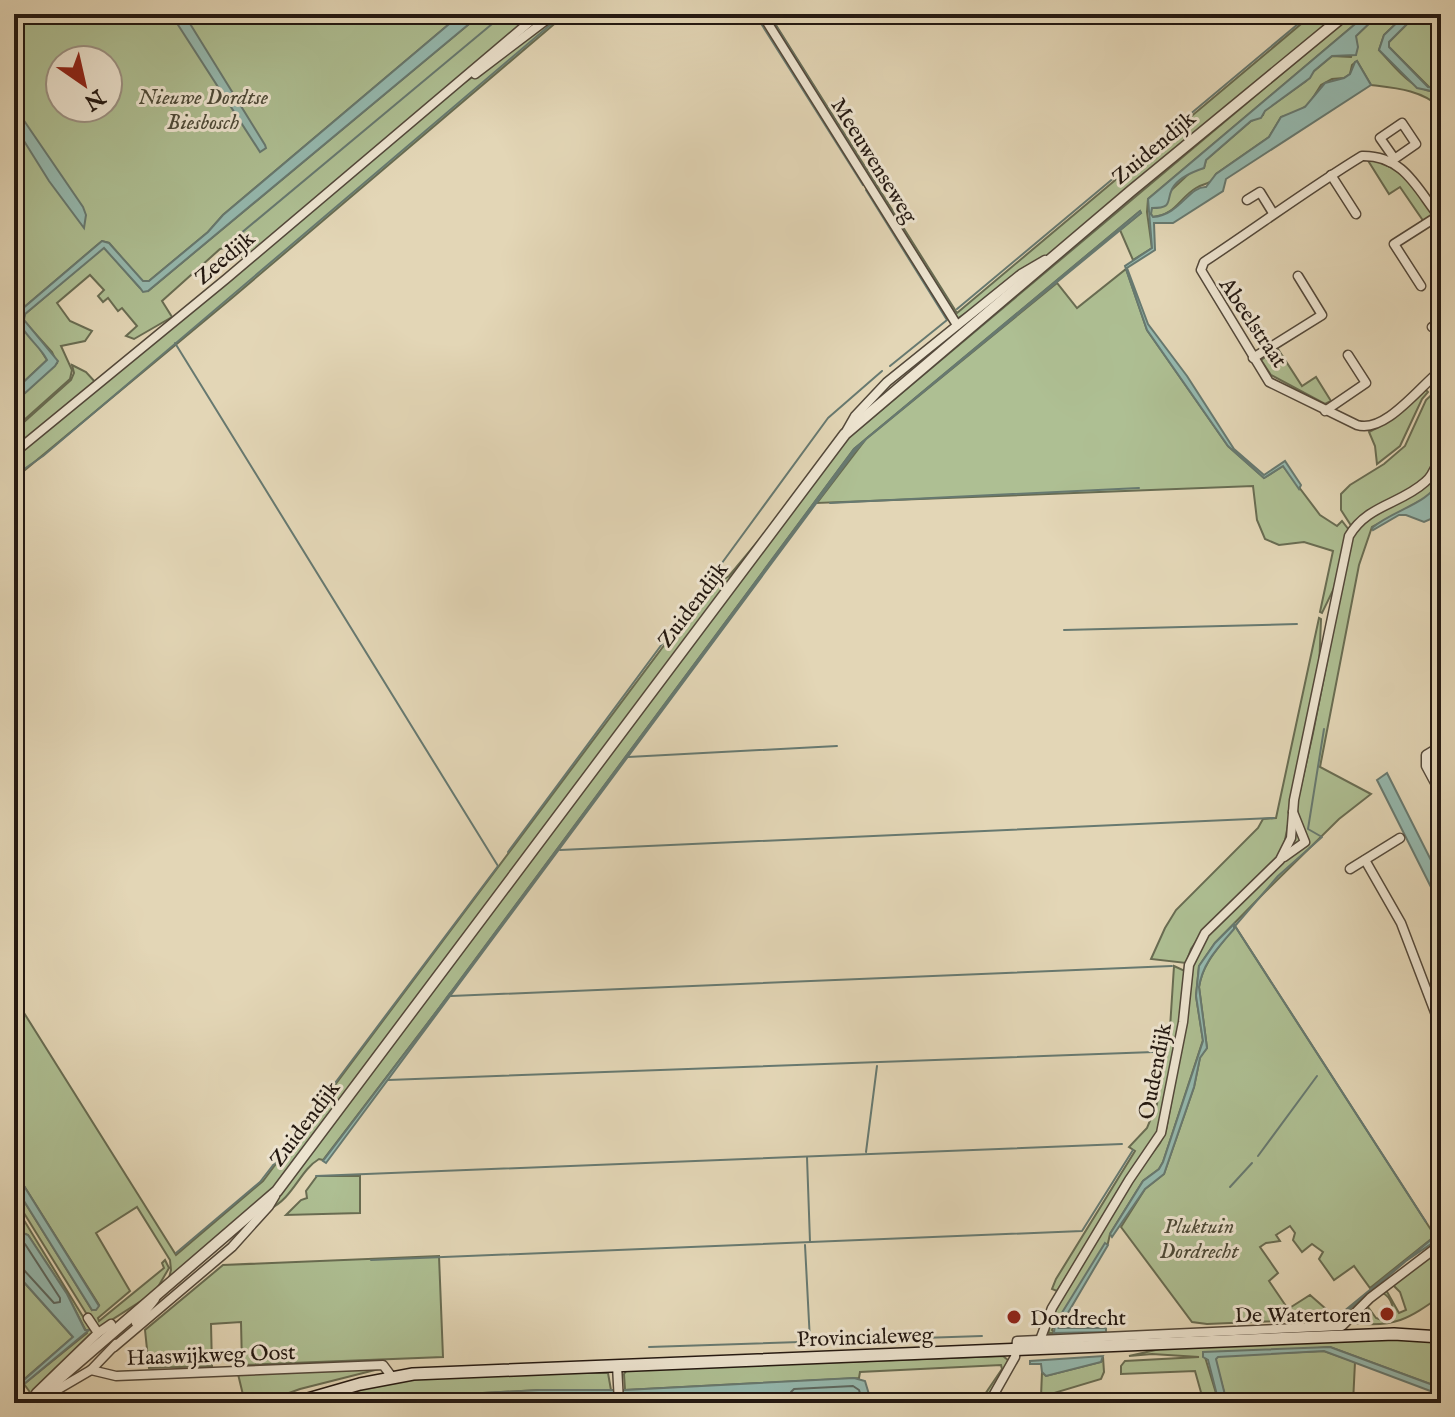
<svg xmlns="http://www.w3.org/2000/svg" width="1455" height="1417" font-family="'IM FELL English',serif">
	<rect width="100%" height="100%" fill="#e3d6b6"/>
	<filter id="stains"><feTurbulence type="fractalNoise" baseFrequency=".0025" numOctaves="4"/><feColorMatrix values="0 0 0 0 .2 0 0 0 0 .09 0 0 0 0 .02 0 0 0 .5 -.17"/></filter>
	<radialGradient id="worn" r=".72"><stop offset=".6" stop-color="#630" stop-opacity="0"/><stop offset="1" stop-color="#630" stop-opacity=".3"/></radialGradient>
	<g fill="#aebf93" stroke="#686c52" stroke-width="2" fill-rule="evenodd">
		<path d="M14 14H461L223 215 208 232 149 281 143 282 109 243 102 241 96 246 21 310 18 315 47 360 14 391ZM60 60H108V108H60Z"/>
		<polygon points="481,14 536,14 248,257 242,257 232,246 220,249 162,301 172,317 134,339 126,336 137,326 122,308 118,311 108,298 103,302 98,296 104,290 90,275 57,303 70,321 92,331 85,341 61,346 72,370 70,379 14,429 14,403 57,363 52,352 23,320 25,314 104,247 140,288 148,291"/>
		<polygon points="558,14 566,14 232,298 14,479 14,455 449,94"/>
		<polygon points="764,14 769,14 957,313 1313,14 1340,14 1061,248 957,319"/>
		<path d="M1353 14H1367L1148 199 1147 212 1152 248 1133 260 1120 230 1141 213 1140 211 854 449 440 1007 323 1160 319 1159C299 1171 294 1198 268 1210L847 439Z"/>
		<path d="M1379 14H1406L1384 35 1379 50C1397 69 1413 93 1441 92V108C1422 90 1396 88 1371 85L1357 61 1352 65 1350 74 1344 78 1332 79 1321 85 1309 104 1297 112 1281 117 1269 137 1216 174C1210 186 1206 182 1196 188 1179 198 1176 215 1152 217L1150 210 1194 169 1204 168 1206 160 1251 121 1263 115 1264 111 1306 81 1314 71 1332 56 1351 57 1356 36Z"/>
		<polygon points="1417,14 1441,14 1441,83 1431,89 1389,47 1389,42"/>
		<path d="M1367 159C1398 162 1415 189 1432 213L1431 216 1424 222 1400 187 1389 194Z"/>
		<polygon points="1126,269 1147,330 1228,446 1264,478 1283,466 1320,515 1337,526 1342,521 1349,530 1338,580 1322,613 1320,612 1333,551 1304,542 1279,545 1265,539 1257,520 1253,486 817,503 866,439 1057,283 1077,308"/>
		<polygon points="1278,349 1302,386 1316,377 1331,401 1325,404 1271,375 1261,360"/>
		<polygon points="72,365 86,372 96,383 14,451 14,431 71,380 74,373"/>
		<path d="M1441 386C1441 405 1445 430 1440 449 1431 488 1383 507 1352 527L1341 510V494L1350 485 1384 464 1405 446 1426 400Z"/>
		<polygon points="1425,389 1428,392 1422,399 1400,446 1377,464 1375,446 1369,432 1386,423"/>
		<polygon points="1441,471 1441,479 1433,494 1372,527 1359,565 1320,767 1371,794 1339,819 1263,894 1215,943 1199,966 1196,996 1203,1040 1163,1162 1159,1169 1143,1181 1110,1234 1108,1243 1055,1324 1052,1330 1055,1333 1049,1333 1048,1323 1130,1183 1160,1143 1166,1130 1187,1017 1192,960 1209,933 1285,857 1313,733 1351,539 1362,524"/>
		<polygon points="788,505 270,1195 169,1278 171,1270 170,1260 137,1207 96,1233 130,1291 98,1318 99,1321 164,1268 162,1263 165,1260 169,1268 155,1292 99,1328 90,1314 86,1313 14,1197 14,1185 92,1310 99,1305 14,1170 14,997 176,1255 263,1181 716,576 726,578 729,576"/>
		<polygon points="1319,618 1321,619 1319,670 1284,845 1277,857 1200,936 1191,949 1186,963 1151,959 1165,928 1176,910 1258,828 1263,819 1276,818"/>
		<path d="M1235 926 1435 1236 1370 1288 1354 1266 1334 1280 1319 1259 1323 1252 1312 1244 1302 1252 1293 1240 1295 1233 1290 1226 1276 1235 1280 1241 1266 1243 1260 1247 1278 1273 1269 1281 1288 1309 1310 1295 1334 1316 1322 1319 1207 1324 1192 1322 1121 1227 1145 1189 1164 1174 1194 1087 1200 1057 1207 1048 1199 987C1203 961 1220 947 1235 926Z"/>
		<polygon points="1174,966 1185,971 1180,1025 1159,1133 1057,1291 1052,1289 1056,1279 1135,1151 1129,1147 1147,1128 1157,1104 1165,1045 1170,1028"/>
		<polygon points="317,1176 360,1176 360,1213 286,1215 301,1200 307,1198 306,1191"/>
		<polygon points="14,1204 93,1333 32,1395 24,1384 87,1333 67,1294 28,1235 23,1233 14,1238"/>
		<path d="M1441 1248V1296C1408 1319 1395 1328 1353 1323L1351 1320 1358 1313 1363 1318 1370 1312 1368 1307 1376 1318 1384 1321 1393 1318C1394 1309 1392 1298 1383 1293L1386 1290 1399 1313 1406 1310 1400 1292 1393 1285Z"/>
		<polygon points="439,1256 443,1357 242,1365 241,1322 211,1324 212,1366 149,1368 145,1330 223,1265"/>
		<polygon points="14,1271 73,1337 14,1388 14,1377 18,1380 14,1368"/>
		<polygon points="1386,1339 1441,1342 1441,1388 1330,1347 1205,1357 1219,1403 1204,1403 1195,1371 1121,1374 1121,1366 1125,1361 1199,1357 1152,1354 1129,1356 1169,1347"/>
		<polygon points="1324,1351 1355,1362 1353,1403 1227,1403 1215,1359 1218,1356"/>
		<polygon points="1003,1356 1009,1361 986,1403 979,1403 1002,1369 1001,1365 860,1372 859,1378 625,1390 624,1374 627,1370"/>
		<polygon points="1103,1357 1104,1372 1101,1379 1041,1397 1042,1372 1046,1376 1101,1362"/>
		<polygon points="379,1369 300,1389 261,1403 240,1403 244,1399 238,1374"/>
		<polygon points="565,1373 608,1373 611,1390 539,1390 410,1397 376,1403 303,1403 346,1391 419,1378"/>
	</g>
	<g fill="#95b9af" stroke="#677970" stroke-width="2">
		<polygon points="171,14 184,14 265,145 266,148 260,152"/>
		<path d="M461 14H481L148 291 143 292 140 288 104 248 25 314 24 320 58 361 55 366 14 403V391L47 360C40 344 12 328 21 310L102 241 109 243 143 281H149L208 232 223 215Z"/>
		<path d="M1367 14H1379L1356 36 1358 47 1356 55 1332 56 1314 71 1310 78 1265 111 1261 118 1251 121 1206 160 1204 168C1195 171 1178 177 1172 189 1166 202 1173 208 1152 208L1151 214 1153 217C1180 215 1189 186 1206 187L1216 174 1269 137 1281 117 1305 107 1325 83 1344 78 1350 74 1355 62 1357 61 1371 85 1226 179 1223 191 1173 223H1154L1155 250 1127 268 1148 324 1187 376 1234 449 1264 475 1285 461 1301 485 1299 489 1283 466 1264 478 1228 446 1147 330 1125 266 1152 248 1148 199Z"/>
		<polygon points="1406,14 1417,14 1389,42 1389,47 1428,87 1434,88 1441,83 1441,93 1417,88 1379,50 1384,35"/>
		<polygon points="14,106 83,207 86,215 84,228 49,181 14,125"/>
		<polygon points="1140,211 1141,213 866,439 855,451 326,1163 323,1161 440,1007 854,449"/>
		<path d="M1441 479V499L1433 518 1424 522 1406 515H1399L1373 530 1372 528C1394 509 1428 505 1441 479Z"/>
		<polygon points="1387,773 1441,880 1441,907 1377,780"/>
		<path d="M1234 924V929C1218 948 1203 962 1199 987L1207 1048 1200 1058 1194 1087 1164 1174 1145 1189 1112 1237 1110 1234 1143 1181 1159 1169 1163 1162 1203 1041 1196 996 1199 966 1215 943Z"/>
		<polygon points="1441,1131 1441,1237 1406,1261 1344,1314 1343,1312 1438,1234 1436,1155"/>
		<polygon points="14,1170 99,1306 96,1310 92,1310 14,1185"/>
		<polygon points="23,1233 28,1235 67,1294 85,1330 89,1330 24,1384 24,1380 73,1337 14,1271 14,1238"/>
		<polygon points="1105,1243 1108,1245 1059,1328 1106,1328 1106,1332 1054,1333 1055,1324"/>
		<polygon points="1330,1347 1441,1388 1441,1395 1324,1351 1218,1357 1216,1359 1227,1403 1219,1403 1208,1360 1203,1357 1203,1352"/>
		<polygon points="1103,1356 1101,1362 1046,1376 1042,1372 1041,1364 1030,1364 1030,1361"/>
		<polygon points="854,1378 865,1381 871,1401 836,1403 831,1395 690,1399 683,1403 376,1403 410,1397 539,1390 625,1390"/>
	</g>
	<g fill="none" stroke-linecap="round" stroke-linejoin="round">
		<g stroke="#5c6860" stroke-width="2">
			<polyline points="14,1244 25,1244 60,1298 60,1302 54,1303 23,1269 14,1267"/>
			<polyline points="625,1398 693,1393 697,1396 697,1403"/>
			<polyline points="455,1403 540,1398 613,1398"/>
			<polyline points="791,1403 791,1392 794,1389 853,1386 859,1390 863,1403"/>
		</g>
		<g stroke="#677970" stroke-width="2">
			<polyline points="755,14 863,185"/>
			<polyline points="772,20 945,298"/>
			<polyline points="866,190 947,320 890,366"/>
			<polyline points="234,239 504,14"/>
			<polyline points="957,309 1310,14"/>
			<polyline points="175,343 498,866 296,1135"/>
			<polyline points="14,476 43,456 563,14"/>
			<polyline points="830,503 1139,488"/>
			<polyline points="719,567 828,418 882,371"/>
			<polyline points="1064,630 1297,624"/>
			<polyline points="1324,729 1308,829 1322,837 1278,876 1235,926 1426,1222"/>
			<polyline points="628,757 837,746"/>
			<polyline points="560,850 1274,818"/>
			<polyline points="508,852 711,578"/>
			<polyline points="451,996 1172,966"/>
			<polyline points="428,1023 450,993"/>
			<polyline points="388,1080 1154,1052"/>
			<polyline points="866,1152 877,1066"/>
			<polyline points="1258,1156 1317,1076"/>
			<polyline points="807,1157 810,1242"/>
			<polyline points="316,1176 1122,1144"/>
			<polyline points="1230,1187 1252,1163"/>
			<polyline points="805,1245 810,1341"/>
			<polyline points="176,1253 260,1182 287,1147"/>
			<polyline points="371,1260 1082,1231 1133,1150"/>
			<polyline points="649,1347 982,1336"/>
		</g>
		<g stroke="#53483a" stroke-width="11">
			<g id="minor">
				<polyline points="762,14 957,325"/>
				<polyline points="475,74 554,14"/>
				<polyline points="1390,162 1416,144 1402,123 1380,138 1394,158"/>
				<polyline points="1331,175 1356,214"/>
				<polyline points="1247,200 1260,192 1273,213"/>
				<path d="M1441 219C1418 191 1405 155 1362 156 1308 189 1257 227 1204 262L1201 270 1269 382 1357 425C1385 434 1420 386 1441 370"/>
				<polyline points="1421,286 1394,244 1438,216"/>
				<polyline points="1432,327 1441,321"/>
				<polyline points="1253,358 1322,315 1298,276"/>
				<polyline points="1325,411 1366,383 1348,355"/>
				<polyline points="847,430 855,416 887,382 1021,274 1045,260"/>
				<polyline points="14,453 226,279 539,14"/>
				<polyline points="1441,746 1426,755 1426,766 1441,794"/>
				<polyline points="1284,857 1305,842 1293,812"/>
				<polyline points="1365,860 1401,923 1441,1028"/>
				<polyline points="1350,869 1400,838"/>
				<polyline points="88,1318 98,1333"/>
				<polyline points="136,1323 155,1299"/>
				<path d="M1040 1340 1052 1308 1129 1180 1161 1133 1183 1022 1189 965 1205 933 1280 860 1291 838 1294 800 1349 536C1367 505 1401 504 1425 482 1432 477 1435 468 1438 461H1441"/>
				<polyline points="114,1347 232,1247 269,1206 275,1196"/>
				<polyline points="617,1365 619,1403"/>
				<polyline points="91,1370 116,1344"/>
				<polyline points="36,1393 98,1333 111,1324"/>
				<polyline points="38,1401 91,1370 116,1376 383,1365 392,1377"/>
				<polyline points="989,1403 1015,1357 1017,1341 1342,1326 1370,1298 1441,1244"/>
			</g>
		</g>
		<g stroke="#53483a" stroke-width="13">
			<polyline id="tertiary" points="31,1403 277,1191 845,434 1131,191 1346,14"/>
		</g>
		<g stroke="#231811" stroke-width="14">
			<polyline id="secondary" points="294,1403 360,1384 413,1374 1394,1334 1441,1337"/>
		</g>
		<use href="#minor" stroke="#ede4d0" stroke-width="8"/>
		<use href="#tertiary" stroke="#ede4d0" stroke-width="10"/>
		<use href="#secondary" stroke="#ede4d0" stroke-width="11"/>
	</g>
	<g fill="#8f2418" stroke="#ede4d0" stroke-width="3">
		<circle cx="1387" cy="1314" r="8"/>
		<circle cx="1014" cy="1317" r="8"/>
	</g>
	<g text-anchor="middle" stroke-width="6" stroke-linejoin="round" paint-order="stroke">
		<g font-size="22" font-style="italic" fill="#4d4a38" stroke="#ede4d0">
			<text x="203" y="104">Nieuwe Dordtse<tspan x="203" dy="25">Biesbosch</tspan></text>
			<text x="1199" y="1233">Pluktuin<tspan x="1199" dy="25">Dordrecht</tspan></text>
		</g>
		<g font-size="22" fill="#231811" stroke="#ede4d0">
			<text transform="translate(1153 147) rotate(-40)" y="8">Zuidendijk</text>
			<text transform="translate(875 160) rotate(58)" y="8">Meeuwenseweg</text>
			<text transform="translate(224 257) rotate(-40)" y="8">Zeedijk</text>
			<text transform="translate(1254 322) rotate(56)" y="8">Abeelstraat</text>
			<text transform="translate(692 604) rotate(-53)" y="8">Zuidendijk</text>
			<text transform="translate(1154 1071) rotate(-79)" y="8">Oudendijk</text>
			<text transform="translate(304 1123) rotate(-53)" y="8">Zuidendijk</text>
			<text transform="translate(865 1336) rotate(-2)" y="8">Provincialeweg</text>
			<text transform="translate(211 1354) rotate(-2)" y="8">Haaswijkweg Oost</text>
		</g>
		<g font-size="22" fill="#231811" stroke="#ede4d0" text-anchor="end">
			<text x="1371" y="1322">De Watertoren</text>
			<text x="1030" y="1325" text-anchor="start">Dordrecht</text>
		</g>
	</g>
	<rect width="1455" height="1417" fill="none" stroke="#e3d6b6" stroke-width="48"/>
	<rect x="16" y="16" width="1423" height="1385" fill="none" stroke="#231811" stroke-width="4"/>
	<rect x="24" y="24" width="1407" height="1369" fill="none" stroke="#231811" stroke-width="2"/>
	<g transform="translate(84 84) rotate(146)"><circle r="38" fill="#ede4d0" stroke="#9c9284" stroke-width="2"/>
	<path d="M0-6L14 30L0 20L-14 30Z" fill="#8f2418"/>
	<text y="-12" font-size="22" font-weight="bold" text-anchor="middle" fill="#231811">N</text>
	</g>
	<rect width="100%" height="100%" filter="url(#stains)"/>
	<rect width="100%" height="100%" fill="url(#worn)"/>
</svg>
